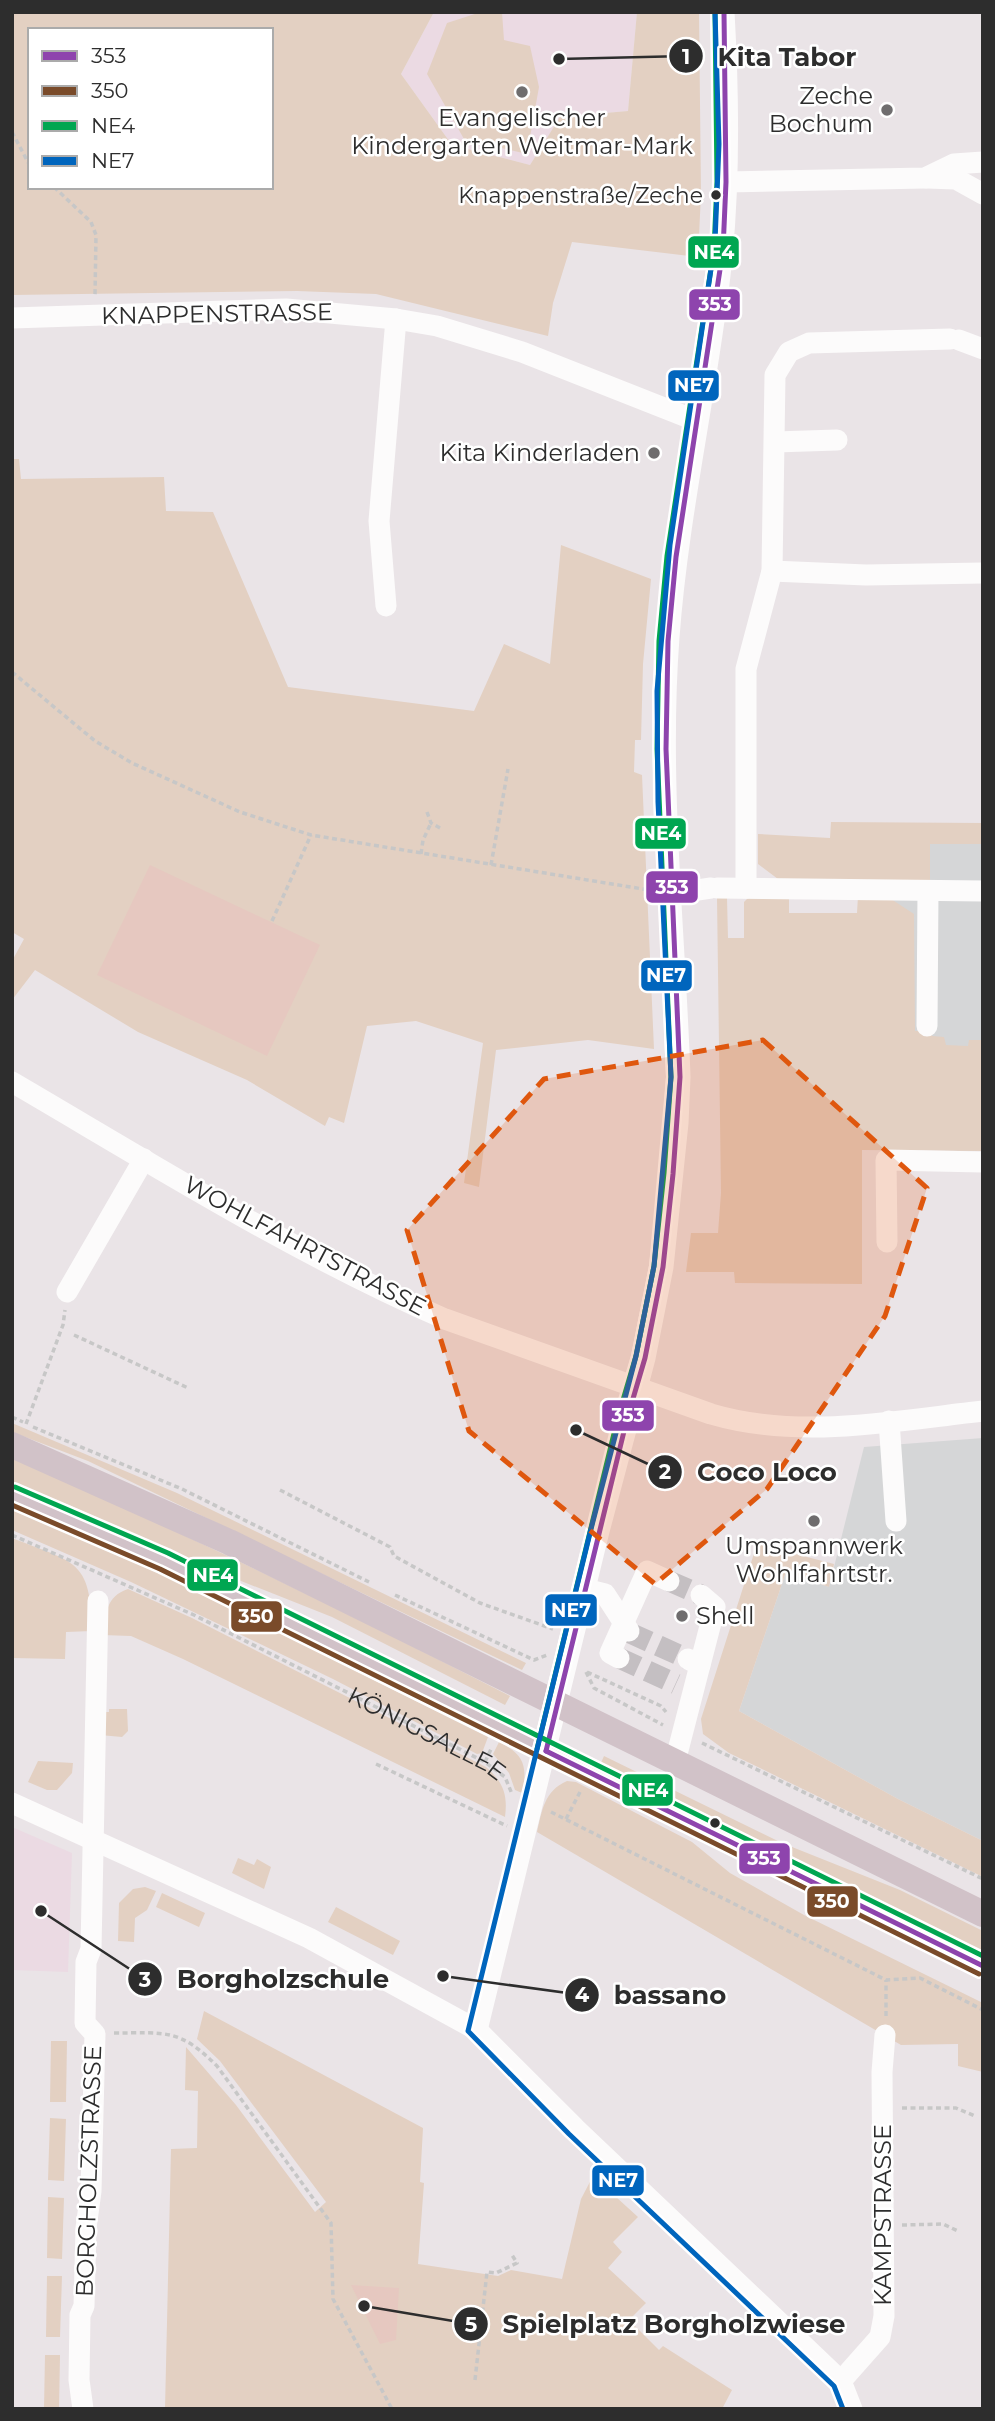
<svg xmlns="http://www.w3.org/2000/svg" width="995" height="2421" font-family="Montserrat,sans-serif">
	<rect width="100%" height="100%" fill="#eae4e7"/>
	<g fill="#d5d6d7">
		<polygon points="857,823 983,823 983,1151 862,1148"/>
		<polygon points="983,1438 983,1841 898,1799 739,1711 786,1572 829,1587 864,1447"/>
	</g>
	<g fill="#ebdae3">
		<polygon points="434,12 637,12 628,111 560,117 530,165 452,145 401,74"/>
		<polygon points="12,1827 72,1853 68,1972 12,1970"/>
	</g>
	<g fill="#e3d0c2" fill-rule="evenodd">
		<path d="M12 12H434L401 74 452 145 530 165 560 117 628 111 637 12H699L701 194 698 257 572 242 553 303 548 336 376 294 297 291 12 295ZM30 30H271V187H30Z"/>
		<polygon points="481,12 502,12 504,40 530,46 539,87 527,154 464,139 427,74 447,23"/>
		<polygon points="12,459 19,459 21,479 164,477 166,511 213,512 288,687 474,711 504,644 550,664 561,545 651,579 643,664 641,740 635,740 634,772 642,775 654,1049 588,1040 496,1050 479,1187 464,1183 483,1043 416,1021 367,1026 344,1123 329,1117 325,1126 247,1080 138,1032 35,970 12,1000 12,961 24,939 12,932"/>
		<polygon points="831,822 983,823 983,844 930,844 930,883 782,882 758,864 758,834 830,838"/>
		<polygon points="858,896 888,897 914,914 915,1031 931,1031 932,1036 944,1037 946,1045 968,1046 969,1040 983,1040 983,1151 862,1150 862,1284 735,1283 734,1272 686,1272 691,1233 718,1233 721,1193 717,898 727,898 728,938 744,938 744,902 748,898 789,899 789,913 857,913"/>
		<polygon points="12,1423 177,1493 526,1663 522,1670 88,1461 12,1432"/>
		<path d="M12 1458C181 1531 346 1612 510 1696L505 1705 332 1617 226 1575 71 1506 12 1483Z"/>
		<polygon points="12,1508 141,1564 488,1737 482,1753 477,1754 333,1679 131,1582 12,1530"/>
		<path d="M12 1538C74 1563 91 1558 92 1631L66 1632 65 1659 12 1658Z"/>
		<polygon points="757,1544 834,1564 829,1587 786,1572 739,1711 898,1799 983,1841 983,1877 729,1753 703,1734 701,1719"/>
		<path d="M128 1589 192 1618 486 1767C503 1782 508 1794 505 1817L183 1659 131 1636 102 1635C106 1614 106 1596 128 1589Z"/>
		<polygon points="109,1709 127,1709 128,1731 122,1737 100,1735 101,1712 109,1712"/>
		<path d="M499 1742C524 1754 528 1766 522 1793L515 1790 509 1773 493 1754Z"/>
		<polygon points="604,1756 782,1843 900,1890 983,1931 983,1955 600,1765"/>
		<polygon points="38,1761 73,1763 72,1773 57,1790 47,1790 28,1782"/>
		<path d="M567 1781 576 1782 692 1842 730 1873 804 1915 983 2003V2072L958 2066V2044L901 2045 537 1832C542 1811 544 1791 567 1781Z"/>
		<polygon points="238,1858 254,1865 257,1859 271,1867 264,1889 232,1873"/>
		<polygon points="145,1887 156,1891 147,1910 135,1918 134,1942 118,1941 119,1903 133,1889"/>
		<polygon points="162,1893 205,1913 199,1927 156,1907"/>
		<polygon points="336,1907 400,1941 393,1955 328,1922"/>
		<polygon points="204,2011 423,2128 420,2182 424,2183 418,2264 498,2276 511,2270 562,2279 581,2199 593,2176 638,2217 613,2242 622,2252 608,2268 646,2303 629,2320 659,2350 663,2346 732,2390 722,2409 165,2409 171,2149 197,2148 198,2091 185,2090 186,2047 236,2105 315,2212 326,2202 220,2061 197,2039"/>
		<polygon points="51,2041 67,2041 66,2102 50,2102"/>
		<polygon points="50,2118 66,2119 64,2181 48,2180"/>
		<polygon points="48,2197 64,2198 62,2259 47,2258"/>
		<polygon points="47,2276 62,2276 60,2337 46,2337"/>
		<polygon points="45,2355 60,2355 59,2409 44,2409"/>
	</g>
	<g fill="#e6c8c0">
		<polygon points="150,865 320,945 267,1056 97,975"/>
		<polygon points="351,2285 399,2288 396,2340 380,2344"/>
	</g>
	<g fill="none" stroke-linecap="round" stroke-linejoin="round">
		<g stroke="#c4bfc2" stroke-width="21" stroke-dasharray="21 10" stroke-linecap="butt">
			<polyline points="669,1581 701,1595"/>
			<polyline points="630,1633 688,1659"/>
			<polyline points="619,1658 676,1684"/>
		</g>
		<g stroke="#c7c7c7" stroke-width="3.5" stroke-dasharray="5 3.5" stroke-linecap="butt">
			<polyline points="12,132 30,166"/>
			<polyline points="54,187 91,222 96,235 95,296"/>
			<polyline points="12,672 95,741 132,763 240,812 311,835 649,890"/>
			<polyline points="427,812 431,823 442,829"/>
			<polyline points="421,854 423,840 431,823"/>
			<polyline points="491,865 508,769"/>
			<polyline points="272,921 311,835"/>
			<polyline points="74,1335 188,1388"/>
			<polyline points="12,1417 23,1422"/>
			<polyline points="26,1424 63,1325 65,1310"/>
			<polyline points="33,1427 182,1489 369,1582"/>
			<polyline points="280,1490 390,1547 394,1556 480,1603 553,1629"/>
			<path id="s1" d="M12 1535 194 1615 485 1762 505 1777 512 1794"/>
			<polyline points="395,1595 534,1660 547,1655"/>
			<polyline points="586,1672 594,1688 663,1725"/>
			<polyline points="587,1672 661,1706 666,1712"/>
			<polyline points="702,1743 983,1879"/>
			<polyline points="485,1762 492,1747"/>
			<polyline points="376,1764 507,1826"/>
			<polyline points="551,1812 886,1980 920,1978 983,2010"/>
			<polyline points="566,1819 580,1792"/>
			<polyline points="886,2016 886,1980"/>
			<path d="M114 2033C166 2033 179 2028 217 2066L331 2223 333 2299 392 2409"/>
			<polyline points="902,2108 956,2108 975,2116"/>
			<polyline points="902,2225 943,2224 958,2231"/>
			<polyline points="475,2380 487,2272 496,2273 517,2263 512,2255"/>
		</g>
		<g stroke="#fcfbfb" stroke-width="21">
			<polyline points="927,178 956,179 983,194"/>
			<polyline points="726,182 925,178 954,164 983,162"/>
			<polyline points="12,318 286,309 396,319 437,326 522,352 697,421"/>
			<polyline points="959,340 983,349"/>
			<polyline points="775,442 837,440"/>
			<polyline points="772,571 866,575 983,573"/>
			<polyline points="386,606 379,521 396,319"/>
			<polyline points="717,888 983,891"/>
			<polyline points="746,888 746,669 772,571 775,375 789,352 809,343 950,339"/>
			<polyline points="671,894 711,888"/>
			<polyline points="927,1026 928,891"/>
			<path d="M12 1082C154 1165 294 1253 445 1319L711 1414C799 1440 893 1421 983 1411"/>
			<polyline points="887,1242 886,1160 983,1162"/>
			<polyline points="67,1292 144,1159"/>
			<polyline points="889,1421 896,1521"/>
			<polyline points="585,1589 605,1594 629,1631"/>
			<polyline points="619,1658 610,1653 647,1571 669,1581"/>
			<polyline points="700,1665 715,1607 701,1595"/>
			<polyline points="675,1762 700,1665 688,1659"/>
			<polyline points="12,1803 309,1938 477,2030 575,2128 841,2381 852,2409"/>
			<path d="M477 2030 599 1531 645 1358 663 1267 678 1123 680 1077C675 931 658 783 669 637 678 515 706 396 720 275 730 189 729 99 724 12"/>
			<polyline points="841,2381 880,2337 884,2316 882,2072 885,2035"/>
			<polyline points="83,2409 79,2380 80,2315 84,2306 86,2228 91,2191 95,2034 85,2023 86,1962 91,1949 98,1601"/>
		</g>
		<g stroke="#d1c2c8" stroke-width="26">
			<polyline points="12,1445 229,1542 983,1914"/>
			<polyline points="12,1495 164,1561 983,1966"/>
		</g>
		<g stroke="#fff" stroke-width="10">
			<g id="bus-1">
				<polyline points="546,1751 627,1419 645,1358 663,1267 673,1174 680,1077 666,749 668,641 676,557 723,250 726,182 724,12"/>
				<polyline points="546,1751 983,1966"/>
			</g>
		</g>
		<g stroke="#fff" stroke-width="10">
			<polyline id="bus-2" points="12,1505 160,1569 979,1974"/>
		</g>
		<g stroke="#fff" stroke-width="10">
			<g id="bus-3">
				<polyline points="15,1487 168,1553 983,1956"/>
				<polyline points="537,1749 618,1417 636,1356 654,1266 664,1173 671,1077 657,749 659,641 667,556 714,249 717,182 715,12"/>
			</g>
		</g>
		<g stroke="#fff" stroke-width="10">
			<polyline id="bus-4" points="715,12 719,144 715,242 670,545 657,691 658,802 671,1077 654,1266 636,1356 591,1529 468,2031 569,2134 834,2386 843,2409"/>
		</g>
		<use href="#bus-1" stroke="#8e44ad" stroke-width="5"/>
		<use href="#bus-2" stroke="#7a4b2a" stroke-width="5"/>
		<use href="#bus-3" stroke="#00a651" stroke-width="5"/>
		<use href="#bus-4" stroke="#0065bd" stroke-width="5"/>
	</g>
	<path fill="#df570e" fill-opacity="0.2" stroke="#df570e" stroke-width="5" stroke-dasharray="14 9" stroke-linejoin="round" d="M763 1040 927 1188 885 1316 767 1489 655 1584 469 1431 407 1230 544 1079Z"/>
	<g fill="#6f6d6e" stroke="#fff" stroke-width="2.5">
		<circle cx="522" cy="92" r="7"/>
		<circle cx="887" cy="110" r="7"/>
		<circle cx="654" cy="453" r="7"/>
		<circle cx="814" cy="1521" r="7"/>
		<circle cx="682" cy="1616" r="7"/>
	</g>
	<g fill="#2d2d2d" stroke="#fff" stroke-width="2.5">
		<circle cx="716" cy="195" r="6"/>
		<circle cx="715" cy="1823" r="6"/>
	</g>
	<g text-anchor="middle" stroke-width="5" stroke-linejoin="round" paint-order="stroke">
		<g font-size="22" fill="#2d2d2d" stroke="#fff" text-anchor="end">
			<text x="703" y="203">Knappenstraße/Zeche</text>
		</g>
		<g font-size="24" fill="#2d2d2d" stroke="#fff" text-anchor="end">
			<text x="873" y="104">Zeche<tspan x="873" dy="28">Bochum</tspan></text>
			<text x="522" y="126" text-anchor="middle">Evangelischer<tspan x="522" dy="28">Kindergarten Weitmar-Mark</tspan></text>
			<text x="640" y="461">Kita Kinderladen</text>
			<text x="814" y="1554" text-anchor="middle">Umspannwerk<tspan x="814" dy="28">Wohlfahrtstr.</tspan></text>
			<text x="696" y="1624" text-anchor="start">Shell</text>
		</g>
		<g font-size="24" fill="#2d2d2d" stroke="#fff">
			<text transform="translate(217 314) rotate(-1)" y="8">KNAPPENSTRASSE</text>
			<text transform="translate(305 1246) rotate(28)" y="8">WOHLFAHRTSTRASSE</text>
			<text dy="8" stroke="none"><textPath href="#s1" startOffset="460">KÖNIGSALLEE</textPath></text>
			<text transform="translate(89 2171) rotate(-88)" y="8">BORGHOLZSTRASSE</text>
			<text transform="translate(883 2215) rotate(-90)" y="8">KAMPSTRASSE</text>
		</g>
	</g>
	<path fill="none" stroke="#2d2d2d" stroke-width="2.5" d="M559 59L686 56M576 1430L665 1472M41 1911L145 1979M443 1976L582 1995M364 2306L471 2324"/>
	<g fill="#2d2d2d" stroke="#fff" stroke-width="2.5">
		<circle cx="559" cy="59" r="7"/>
		<circle cx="576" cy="1430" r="7"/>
		<circle cx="41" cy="1911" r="7"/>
		<circle cx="443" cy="1976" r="7"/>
		<circle cx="364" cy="2306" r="7"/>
		<circle cx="686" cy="56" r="18"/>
		<circle cx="665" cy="1472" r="18"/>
		<circle cx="145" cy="1979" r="18"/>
		<circle cx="582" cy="1995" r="18"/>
		<circle cx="471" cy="2324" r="18"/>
	</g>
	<g font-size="21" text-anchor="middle" font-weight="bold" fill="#fff">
		<text x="686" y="64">1</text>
		<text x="665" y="1479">2</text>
		<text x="145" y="1987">3</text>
		<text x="582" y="2002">4</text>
		<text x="471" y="2332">5</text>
	</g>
	<g font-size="26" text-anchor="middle" font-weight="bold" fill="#2d2d2d" stroke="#fff" stroke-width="5" stroke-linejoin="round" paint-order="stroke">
		<text x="787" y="66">Kita Tabor</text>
		<text x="767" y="1481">Coco Loco</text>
		<text x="283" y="1988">Borgholzschule</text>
		<text x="670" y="2004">bassano</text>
		<text x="674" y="2333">Spielplatz Borgholzwiese</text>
	</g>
	<g stroke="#fff" stroke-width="2.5">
		<rect x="687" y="235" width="53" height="34" rx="7" fill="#00a651"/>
		<rect x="688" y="288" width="53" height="33" rx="7" fill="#8e44ad"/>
		<rect x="667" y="369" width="53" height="33" rx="7" fill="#0065bd"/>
		<rect x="634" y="817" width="53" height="33" rx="7" fill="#00a651"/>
		<rect x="645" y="870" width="54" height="34" rx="7" fill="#8e44ad"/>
		<rect x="640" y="959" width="53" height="33" rx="7" fill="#0065bd"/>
		<rect x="601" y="1399" width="54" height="33" rx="7" fill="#8e44ad"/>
		<rect x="186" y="1558" width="53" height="34" rx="7" fill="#00a651"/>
		<rect x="544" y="1593" width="54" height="34" rx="7" fill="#0065bd"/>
		<rect x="230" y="1600" width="53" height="33" rx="7" fill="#7a4b2a"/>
		<rect x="621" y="1773" width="53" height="34" rx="7" fill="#00a651"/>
		<rect x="738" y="1842" width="53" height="33" rx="7" fill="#8e44ad"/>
		<rect x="806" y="1885" width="53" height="33" rx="7" fill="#7a4b2a"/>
		<rect x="591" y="2164" width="54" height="33" rx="7" fill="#0065bd"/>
	</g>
	<g font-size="19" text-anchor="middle" font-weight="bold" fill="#fff">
		<text x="714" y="259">NE4</text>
		<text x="715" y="311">353</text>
		<text x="694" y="392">NE7</text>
		<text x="661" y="840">NE4</text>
		<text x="672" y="894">353</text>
		<text x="666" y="982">NE7</text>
		<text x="628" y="1422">353</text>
		<text x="213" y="1582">NE4</text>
		<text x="571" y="1617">NE7</text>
		<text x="256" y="1623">350</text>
		<text x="648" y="1797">NE4</text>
		<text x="764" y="1865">353</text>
		<text x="832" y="1908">350</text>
		<text x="618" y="2187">NE7</text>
	</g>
	<rect width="995" height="2421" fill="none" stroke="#2d2d2d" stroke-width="28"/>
	<rect x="28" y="28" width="245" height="161" fill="#ffffff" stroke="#ababab" stroke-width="2"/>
	<rect x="42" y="51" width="35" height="10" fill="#8e44ad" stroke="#ababab" stroke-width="2"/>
	<text x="91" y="63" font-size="21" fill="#2d2d2d">353</text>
	<rect x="42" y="86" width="35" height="10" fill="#7a4b2a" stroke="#ababab" stroke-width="2"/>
	<text x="91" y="98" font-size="21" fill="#2d2d2d">350</text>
	<rect x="42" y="121" width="35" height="10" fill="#00a651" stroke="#ababab" stroke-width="2"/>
	<text x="91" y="133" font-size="21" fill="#2d2d2d">NE4</text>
	<rect x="42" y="156" width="35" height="10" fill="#0065bd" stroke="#ababab" stroke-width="2"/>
	<text x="91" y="168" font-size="21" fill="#2d2d2d">NE7</text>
</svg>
